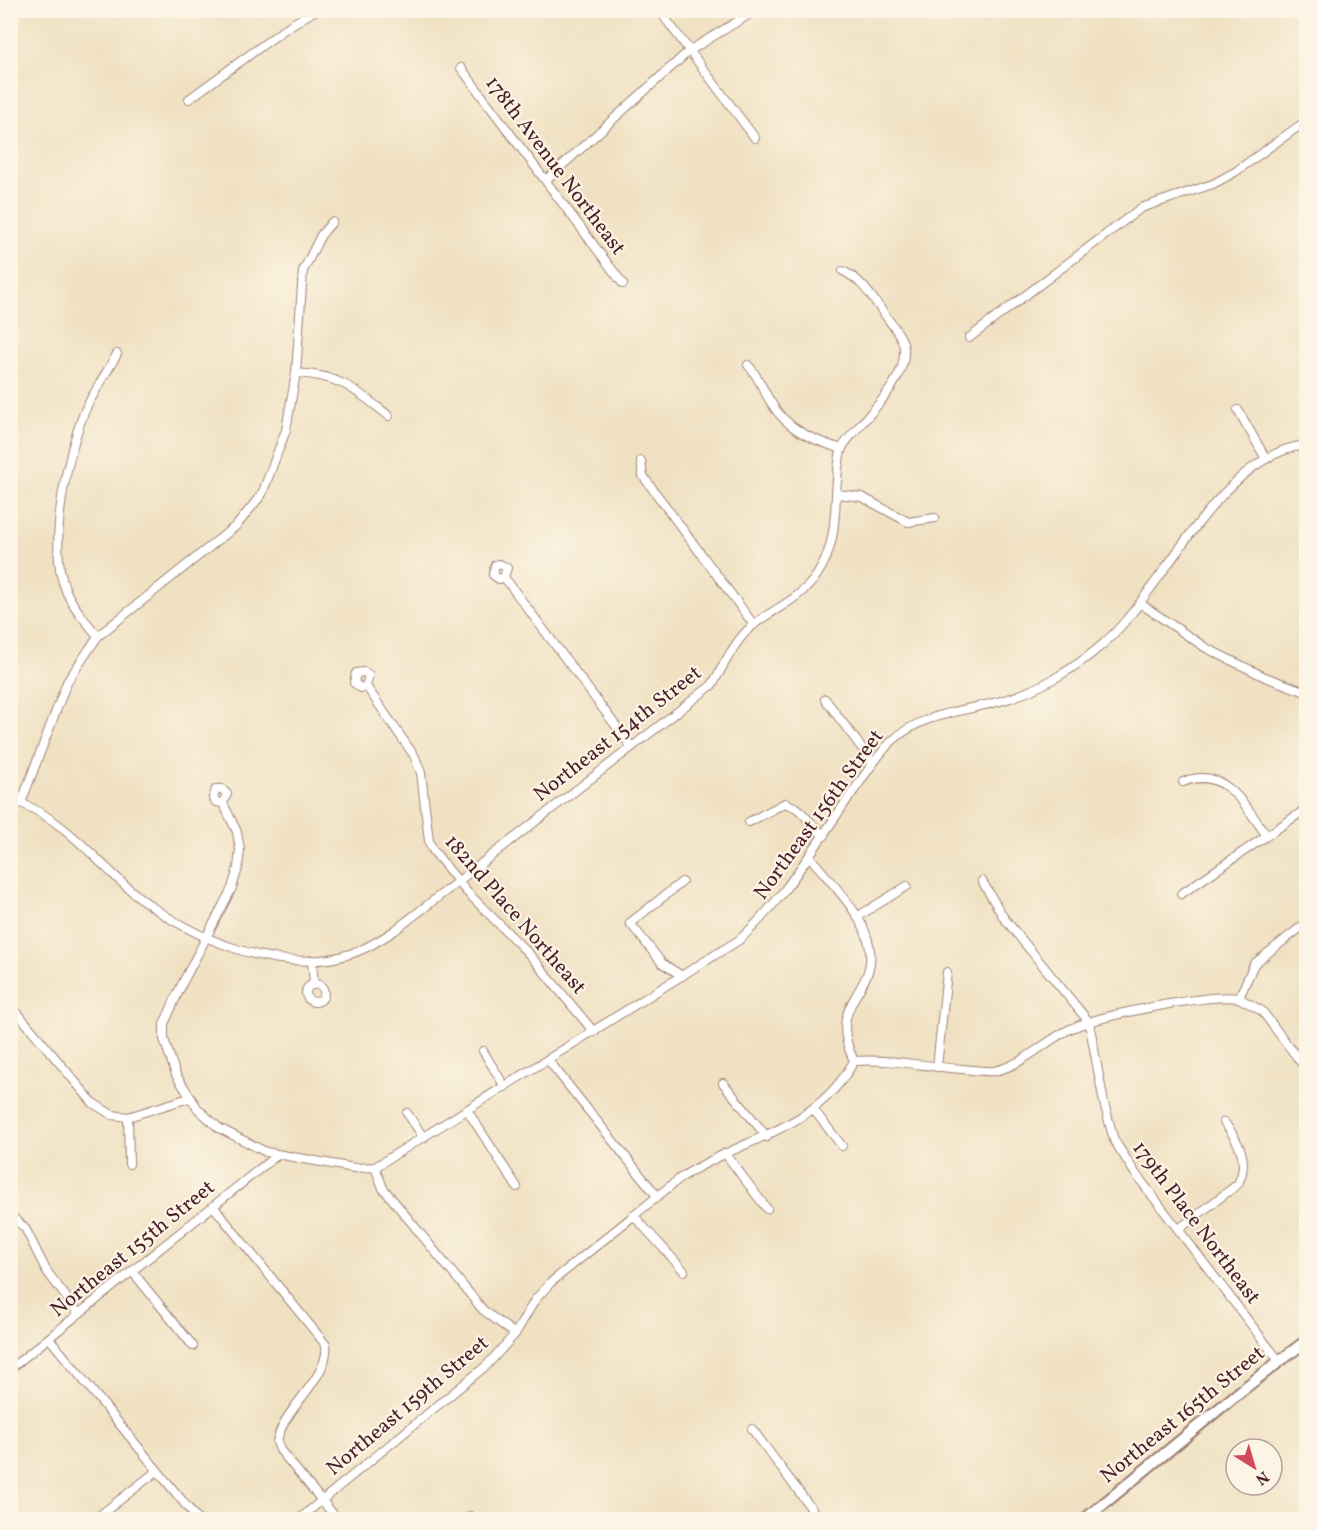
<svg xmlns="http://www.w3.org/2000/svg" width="1317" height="1530" font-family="Vollkorn,serif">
	<rect width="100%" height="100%" fill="#fcf5e5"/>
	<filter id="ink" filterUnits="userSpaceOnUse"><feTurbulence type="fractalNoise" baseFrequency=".0167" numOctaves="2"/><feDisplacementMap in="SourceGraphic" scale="12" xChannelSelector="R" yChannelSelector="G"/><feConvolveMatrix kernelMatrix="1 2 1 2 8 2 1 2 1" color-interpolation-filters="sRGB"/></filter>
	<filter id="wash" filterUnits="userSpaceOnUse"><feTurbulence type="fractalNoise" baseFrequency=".008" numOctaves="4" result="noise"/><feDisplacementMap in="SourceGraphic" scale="24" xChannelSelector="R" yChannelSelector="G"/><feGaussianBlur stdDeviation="1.35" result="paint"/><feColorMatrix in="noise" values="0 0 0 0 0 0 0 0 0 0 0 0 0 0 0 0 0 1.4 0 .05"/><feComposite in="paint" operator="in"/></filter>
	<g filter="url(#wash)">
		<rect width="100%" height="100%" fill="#f0e1c2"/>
	</g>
	<g filter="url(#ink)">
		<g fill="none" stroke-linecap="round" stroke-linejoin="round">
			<g stroke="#9d8076" stroke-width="10">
				<g id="street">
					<polyline points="659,10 755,138"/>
					<polyline points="461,68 623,284"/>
					<polyline points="189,99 289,26 316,10"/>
					<polyline points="546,180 689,51 756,10"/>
					<polyline points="969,338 1141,208 1213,184 1235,172 1306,121"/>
					<path d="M748 365C758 376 762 388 770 401 786 429 812 440 842 449"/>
					<path d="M296 373C340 375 356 390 389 416"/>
					<polyline points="1238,410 1266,459"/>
					<polyline points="641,461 643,476 754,625"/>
					<polyline points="837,494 862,497 908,522 935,518"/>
					<polyline points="504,577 507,568 500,564 495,565 493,575 499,579 504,577 631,746"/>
					<polyline points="1141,604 1206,648 1265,677 1306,692"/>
					<path d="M98 636C86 622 74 608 66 591 47 546 67 450 87 406 96 389 107 372 117 354"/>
					<polyline points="366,686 369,675 364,672 356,673 354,683 361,688 366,686 415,757 421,773 429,841 432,849 466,891 529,954 594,1032"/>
					<polyline points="825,699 873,763"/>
					<path d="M1183 782C1225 765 1245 806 1267 836"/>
					<polyline points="10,800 21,803 67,682 98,636 237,525 262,494 286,430 296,373 303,271 321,235 332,222"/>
					<path d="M21 803C70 824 94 860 134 893 188 937 279 977 350 954 366 949 380 940 394 931L712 685C725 664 734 641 753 625 775 608 801 599 817 575 843 536 831 493 841 451 843 443 852 435 857 429 875 407 911 375 903 343 900 333 889 321 883 312 871 296 862 280 843 271"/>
					<path d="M223 803 216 802 213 798 216 789H222L227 794 223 803 237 832 240 850 238 868 232 888 182 984 164 1024V1039L176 1075 198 1109 219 1128 266 1152 354 1168 375 1167 739 940C787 897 817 841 855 789 866 773 877 756 891 742 922 712 965 712 1004 700 1039 690 1076 668 1103 644 1164 591 1219 454 1306 445"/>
					<polyline points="749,822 785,803 797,808 824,836"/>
					<path d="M810 857C830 882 862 912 869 944 880 993 824 1000 854 1061"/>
					<polyline points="982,881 1004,918 1089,1022 1104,1103 1114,1140 1135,1173 1279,1361"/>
					<polyline points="682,882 630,923 662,963 682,976"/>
					<polyline points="1181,894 1306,809"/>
					<polyline points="857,917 907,886"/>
					<polyline points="312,960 314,985"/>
					<circle cx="315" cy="993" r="9"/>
					<polyline points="1239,998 1262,1011 1306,1069"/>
					<polyline points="10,1004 93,1103 112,1115 128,1117 189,1098"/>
					<polyline points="483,1051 505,1087"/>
					<polyline points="548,1060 657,1196"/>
					<path d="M854 1061C891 1058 926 1067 963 1069 973 1070 985 1072 994 1071 1022 1066 1045 1041 1070 1029 1097 1016 1211 993 1239 998L1254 964 1306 923"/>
					<polyline points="937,1067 947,972"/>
					<polyline points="723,1083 767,1137"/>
					<polyline points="813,1109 842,1146"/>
					<polyline points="467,1110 517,1187"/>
					<polyline points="407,1113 424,1138"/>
					<polyline points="128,1117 129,1164"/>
					<polyline points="725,1153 767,1209"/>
					<polyline points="375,1167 383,1188 483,1310 515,1334"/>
					<path d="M213 1206 326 1345C330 1378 282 1409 277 1442L280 1450 338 1520"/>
					<polyline points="10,1215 25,1228 46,1270 78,1313"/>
					<polyline points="634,1216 684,1271"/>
					<path d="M1179 1229 1238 1184C1250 1160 1239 1142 1224 1122"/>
					<polyline points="132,1271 193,1346"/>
					<polyline points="49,1338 198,1520"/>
					<polyline points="10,1369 277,1155"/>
					<polyline points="752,1429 820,1520"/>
					<polyline points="470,1516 474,1520"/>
					<polyline points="94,1520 157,1471"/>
					<path d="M298 1520 487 1365 515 1334 535 1300 550 1283C577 1261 605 1239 632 1217 649 1204 665 1189 682 1177 743 1137 816 1131 854 1061"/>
				</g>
			</g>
			<g stroke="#9d8076" stroke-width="14">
				<polyline id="secondary" points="1084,1520 1242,1390 1306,1341"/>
			</g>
			<use href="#street" stroke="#fff" stroke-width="8"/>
			<use href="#secondary" stroke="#fff" stroke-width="10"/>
		</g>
	</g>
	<g text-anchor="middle" stroke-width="4.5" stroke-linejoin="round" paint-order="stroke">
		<g font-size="21" fill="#4a1f2b" stroke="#fcf5e5">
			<text transform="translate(556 165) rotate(53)" y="7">178th Avenue Northeast</text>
			<text transform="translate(617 733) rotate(-38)" y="7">Northeast 154th Street</text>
			<text transform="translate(818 814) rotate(-54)" y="7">Northeast 156th Street</text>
			<text transform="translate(516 914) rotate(49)" y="7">182nd Place Northeast</text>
			<text transform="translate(1197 1222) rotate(53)" y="7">179th Place Northeast</text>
			<text transform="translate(132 1248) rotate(-39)" y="7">Northeast 155th Street</text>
			<text transform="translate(407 1405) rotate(-40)" y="7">Northeast 159th Street</text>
			<text transform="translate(1182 1414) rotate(-39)" y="7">Northeast 165th Street</text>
		</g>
	</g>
	<rect width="1317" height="1530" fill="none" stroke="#fcf5e5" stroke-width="36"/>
	<g transform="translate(1254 1467) rotate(143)"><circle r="28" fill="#fcf5e5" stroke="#b59f9b" stroke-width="1.5"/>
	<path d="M0-4.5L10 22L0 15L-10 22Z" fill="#d1495b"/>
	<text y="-9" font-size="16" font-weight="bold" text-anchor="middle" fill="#4a1f2b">N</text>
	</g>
</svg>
